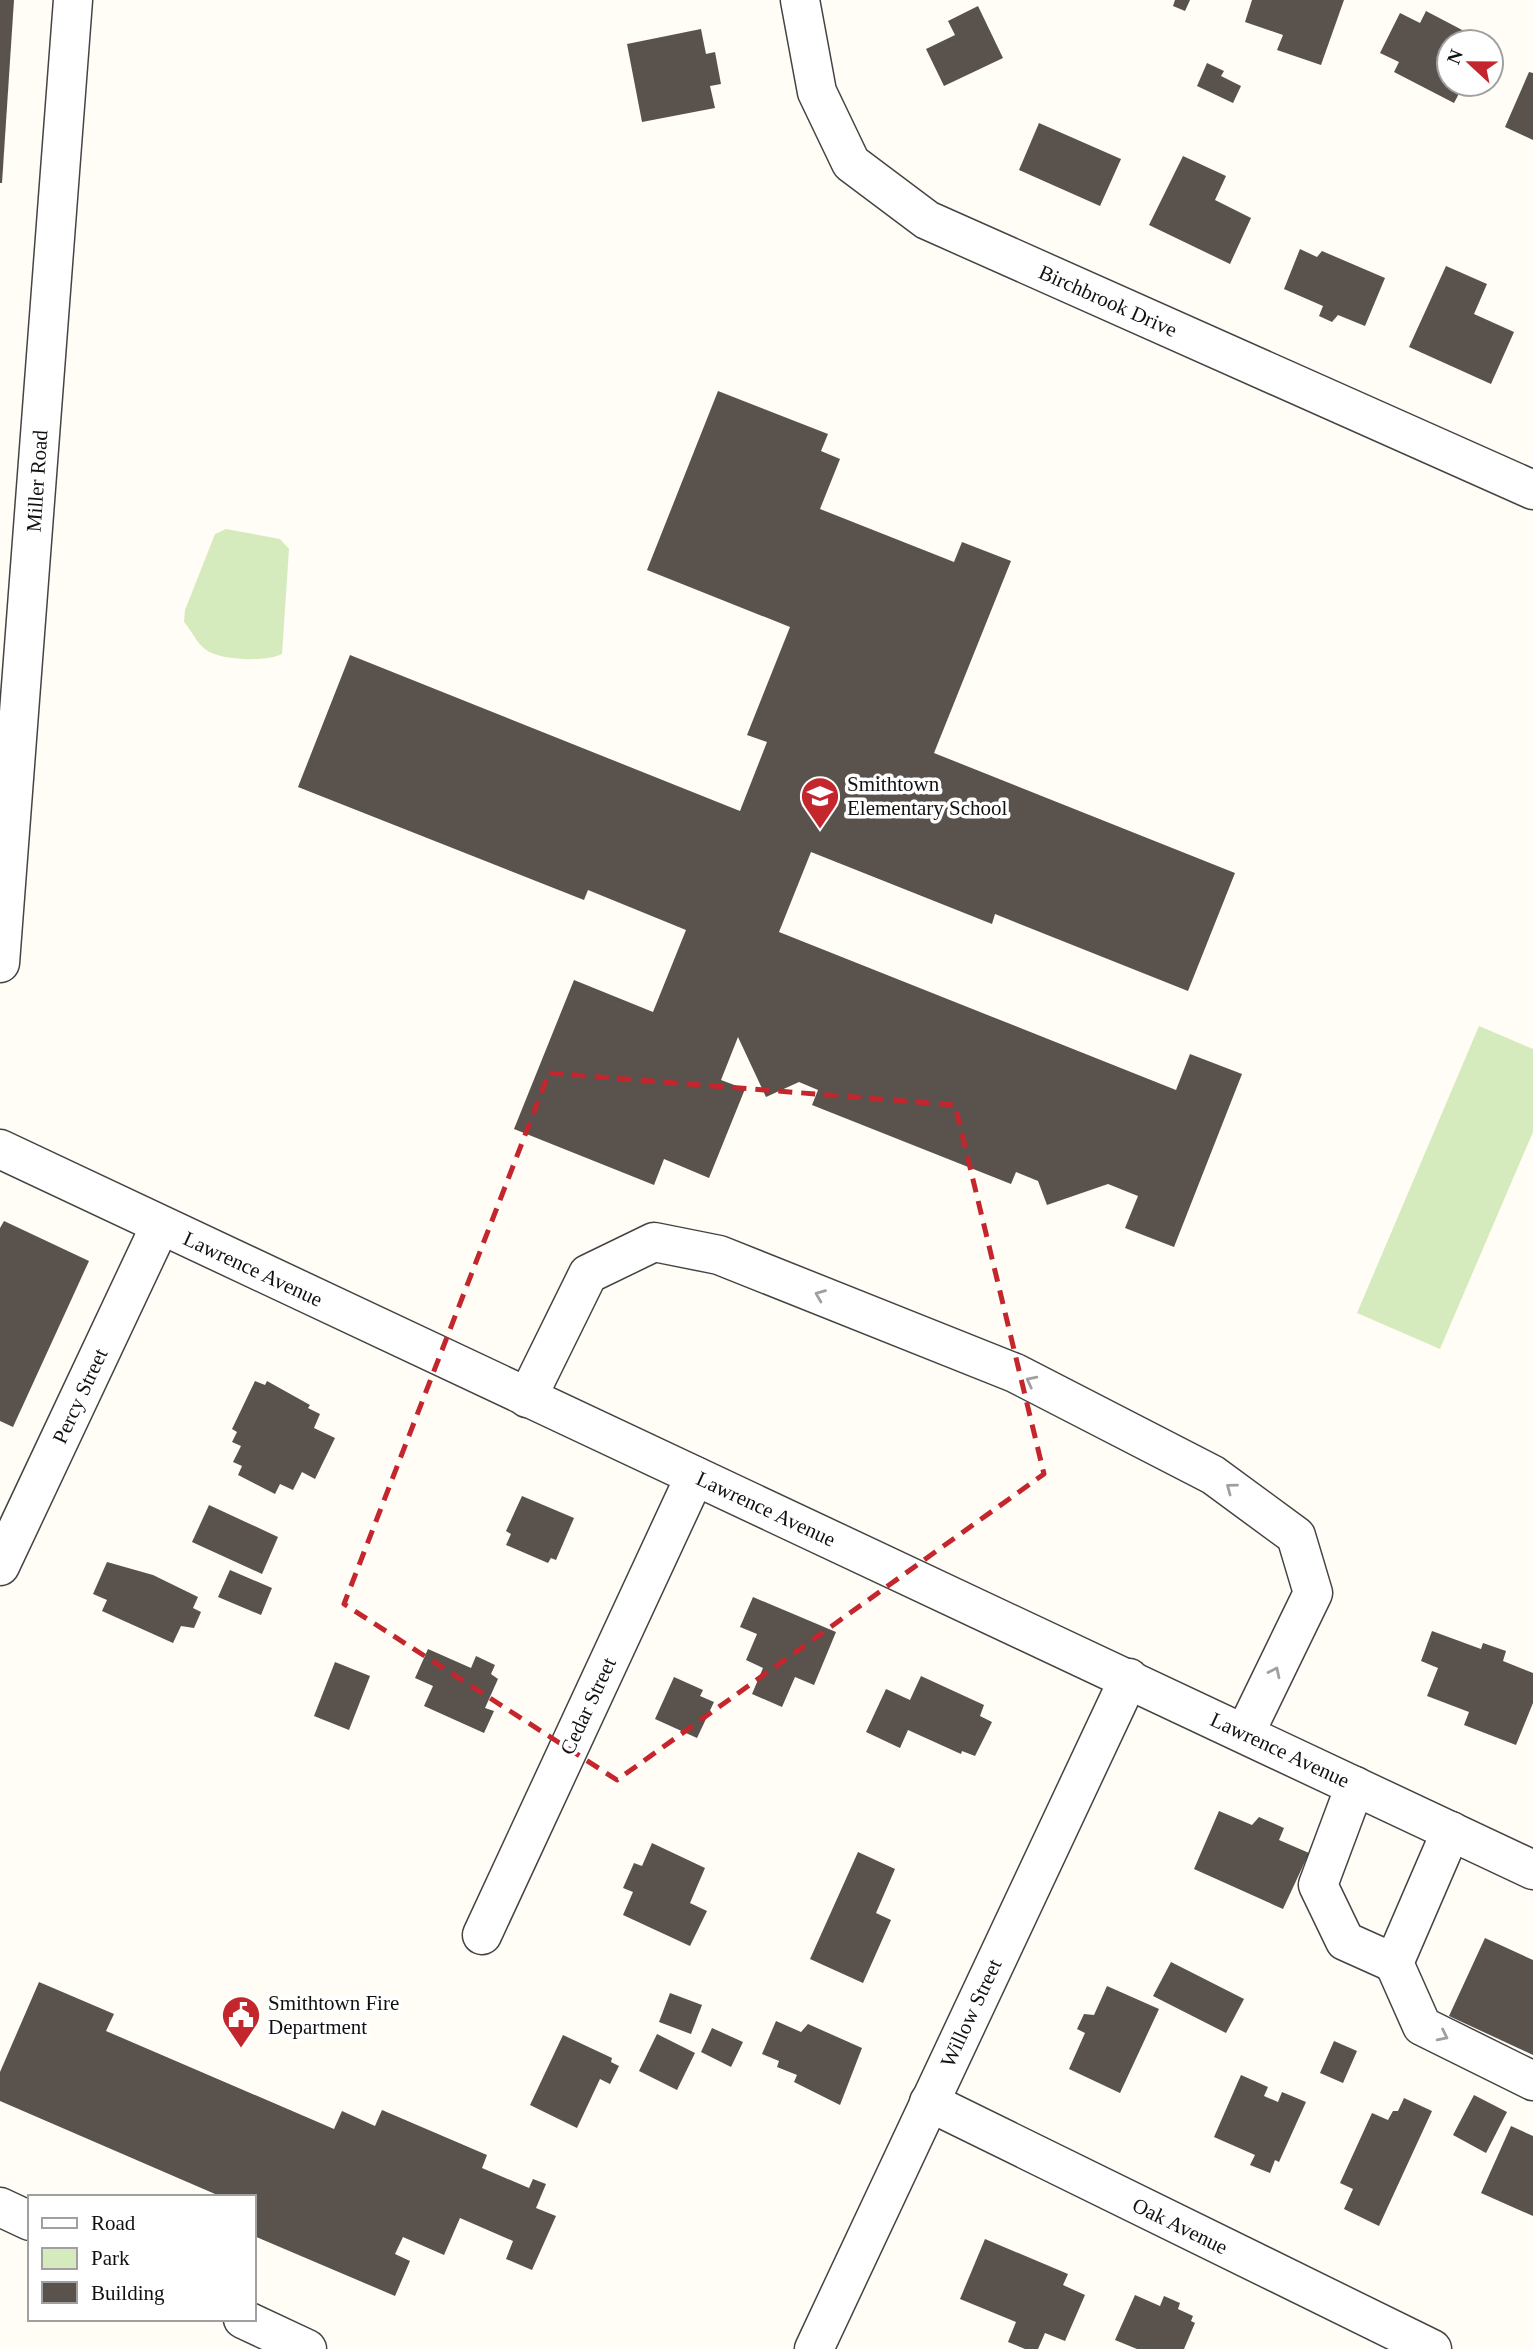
<svg xmlns="http://www.w3.org/2000/svg" width="1533" height="2349" font-family="'Times New Roman',serif">
	<rect width="100%" height="100%" fill="#fffdf5"/>
	<g fill="#d5ebbd">
		<path d="M226 529 280 539 289 549 282 654C267 662 219 661 205 649 197 643 191 630 184 622L185 610 215 534Z"/>
		<polygon points="1479,1026 1533,1049 1533,1132 1440,1349 1357,1313"/>
	</g>
	<g fill="#5a524d">
		<polygon points="0,0 14,0 2,183 0,183"/>
		<polygon points="1175,0 1190,0 1185,11 1173,6"/>
		<polygon points="1252,0 1344,0 1321,65 1277,50 1283,35 1245,22"/>
		<polygon points="978,6 1003,58 944,86 926,49 955,35 948,21"/>
		<polygon points="1426,11 1485,42 1449,42 1449,84 1464,84 1454,103 1394,72 1399,62 1380,53 1400,13 1420,23"/>
		<polygon points="701,29 706,54 715,52 721,84 710,86 715,108 642,122 627,44"/>
		<polygon points="1207,63 1224,71 1221,76 1241,86 1233,103 1197,86"/>
		<polygon points="1529,72 1533,73 1533,140 1505,127"/>
		<polygon points="1039,123 1121,159 1100,206 1019,170"/>
		<polygon points="1183,156 1226,176 1215,200 1251,218 1230,264 1149,225"/>
		<polygon points="1300,249 1317,257 1322,251 1385,278 1365,326 1338,315 1332,322 1319,316 1323,306 1284,289"/>
		<polygon points="1446,266 1487,284 1474,314 1514,332 1491,384 1409,347"/>
		<polygon points="718,391 828,434 821,451 840,459 820,509 954,562 962,542 1011,561 934,753 1235,873 1188,991 995,914 992,924 811,852 779,932 1176,1090 1190,1054 1242,1074 1174,1247 1125,1228 1138,1196 1108,1184 1047,1205 1038,1181 1016,1172 1011,1184 812,1105 818,1090 799,1082 766,1097 738,1037 721,1080 745,1089 709,1178 664,1159 654,1185 514,1129 574,980 653,1012 686,930 588,890 584,900 298,787 350,655 740,811 767,742 747,735 790,627 647,570"/>
		<polygon points="4,1221 89,1261 13,1427 0,1421 0,1228"/>
		<polygon points="255,1381 265,1385 267,1381 310,1405 308,1408 320,1414 314,1428 335,1438 315,1479 302,1472 293,1490 280,1484 275,1494 238,1475 242,1466 233,1462 241,1446 232,1442 237,1432 232,1429"/>
		<polygon points="522,1496 574,1518 556,1560 551,1558 548,1563 506,1545 511,1534 506,1531"/>
		<polygon points="209,1505 278,1537 262,1574 192,1542"/>
		<polygon points="107,1562 153,1575 198,1597 193,1608 201,1612 194,1628 181,1626 173,1643 102,1611 107,1600 93,1594"/>
		<polygon points="230,1570 272,1588 261,1615 218,1597"/>
		<polygon points="753,1597 836,1632 814,1685 795,1677 782,1707 752,1694 763,1668 746,1660 757,1634 740,1627"/>
		<polygon points="1432,1631 1481,1649 1483,1643 1506,1651 1503,1661 1533,1673 1533,1703 1516,1745 1464,1725 1469,1712 1427,1696 1438,1668 1421,1661"/>
		<polygon points="428,1649 471,1668 476,1656 495,1665 491,1674 498,1679 485,1708 494,1711 484,1733 424,1706 433,1686 415,1678"/>
		<polygon points="335,1662 370,1676 349,1730 314,1716"/>
		<polygon points="921,1676 984,1705 980,1716 992,1722 975,1756 962,1751 961,1754 908,1730 900,1748 866,1732 886,1689 910,1700"/>
		<polygon points="674,1677 703,1690 700,1696 714,1702 697,1738 655,1719"/>
		<polygon points="1219,1811 1252,1825 1259,1817 1284,1828 1279,1840 1309,1853 1283,1909 1194,1869"/>
		<polygon points="652,1843 705,1868 690,1903 707,1911 690,1946 623,1915 633,1892 623,1888 634,1863 642,1866"/>
		<polygon points="858,1852 895,1869 876,1913 891,1920 863,1983 810,1959"/>
		<polygon points="1485,1938 1533,1960 1533,2055 1449,2016"/>
		<polygon points="1171,1962 1244,1999 1226,2033 1153,1996"/>
		<polygon points="39,1982 114,2014 106,2031 334,2129 342,2111 375,2126 382,2110 487,2155 482,2168 529,2188 533,2179 546,2184 536,2208 556,2216 532,2270 506,2259 513,2241 460,2218 444,2255 403,2237 395,2254 410,2261 395,2296 254,2236 254,2197 222,2197 0,2101 0,2072"/>
		<polygon points="1107,1986 1159,2009 1120,2093 1069,2069 1085,2033 1077,2029 1084,2014 1094,2015"/>
		<polygon points="670,1993 702,2005 691,2034 659,2022"/>
		<polygon points="776,2021 801,2032 808,2024 862,2048 840,2105 794,2082 797,2075 777,2067 779,2061 762,2054"/>
		<polygon points="712,2028 743,2042 731,2067 701,2052"/>
		<polygon points="657,2034 695,2053 677,2090 639,2071"/>
		<polygon points="563,2035 612,2058 611,2062 619,2066 610,2084 600,2079 577,2128 530,2105"/>
		<polygon points="1334,2041 1357,2051 1343,2083 1320,2073"/>
		<polygon points="1241,2075 1268,2087 1264,2096 1278,2102 1282,2092 1306,2102 1279,2162 1275,2160 1270,2173 1250,2165 1255,2155 1214,2137"/>
		<polygon points="1474,2095 1507,2112 1486,2153 1453,2135"/>
		<polygon points="1404,2098 1432,2111 1379,2226 1344,2209 1353,2189 1340,2183 1372,2113 1388,2120 1393,2111 1398,2111"/>
		<polygon points="1511,2126 1533,2136 1533,2216 1481,2193"/>
		<polygon points="985,2239 1068,2274 1063,2285 1085,2295 1065,2341 1045,2333 1038,2349 1025,2349 1008,2342 1016,2322 960,2299"/>
		<polygon points="1135,2295 1160,2306 1164,2296 1180,2303 1178,2309 1193,2316 1191,2321 1195,2323 1184,2349 1137,2349 1115,2340"/>
	</g>
	<g fill="none" stroke-linecap="round" stroke-linejoin="round">
		<g stroke="#444" stroke-width="41">
			<g id="minor">
				<polyline points="800,0 817,92 851,163 927,220 1533,490"/>
				<polyline points="0,963 73,0"/>
				<polyline points="0,1149 1533,1870"/>
				<polyline points="527,1398 588,1274 654,1242 719,1255 1015,1373 1213,1475 1296,1536 1313,1593 1245,1733"/>
				<polyline points="0,1566 160,1226"/>
				<polyline points="1355,1786 1318,1885 1345,1941 1394,1963 1451,1831"/>
				<polyline points="482,1935 695,1476"/>
				<polyline points="1394,1963 1422,2026 1533,2081"/>
				<polyline points="929,2102 1432,2349"/>
				<polyline points="0,2207 30,2221"/>
				<polyline points="243,2319 307,2349"/>
				<polyline points="814,2349 1129,1678"/>
			</g>
		</g>
		<use href="#minor" stroke="#fff" stroke-width="38"/>
	</g>
	<defs><path id="oneway-chevron" d="M-2-3.5L2.5 0L-2 3.5" fill="none" stroke-width="1.6" stroke-linecap="round" stroke-linejoin="round" transform="scale(1.75)"/></defs>
	<g stroke="#a0a0a0">
		<use href="#oneway-chevron" transform="translate(820 1295) rotate(-158)"/>
		<use href="#oneway-chevron" transform="translate(1031 1381) rotate(-153)"/>
		<use href="#oneway-chevron" transform="translate(1231 1488) rotate(-143)"/>
		<use href="#oneway-chevron" transform="translate(1275 1672) rotate(-64)"/>
		<use href="#oneway-chevron" transform="translate(1443 2036) rotate(26)"/>
	</g>
	<path fill="none" stroke="#c4262e" stroke-width="5" stroke-dasharray="14 9" stroke-linejoin="round" d="M549 1073 955 1105 1044 1474 617 1780 344 1604Z"/>
	<defs>
		<g id="school-pin" transform="scale(2.0125)"><path d="M0 17L-7.5 6A9.5 9.5 0 1 1 7.5 6Z" fill="#c4262e" stroke="#fff"/><path d="M0-5L7-2L0 1L-7-2ZM-4 1L0 2.5L4 1V4Q0 6-4 4Z" fill="#fff"/></g>
		<g id="civic-pin" transform="scale(2.0125)"><path d="M0 17L-7.5 6A9.5 9.5 0 1 1 7.5 6Z" fill="#c4262e" stroke="#fff"/><path d="M-.6-6.5H3V-4.5H.6V-3L4-1V1h2V6H-6V1h2V-1L-.6-3ZM-1.2 2.5V6h2.4V2.5Z" fill="#fff"/></g>
	</defs>
	<g fill-rule="evenodd">
		<use href="#school-pin" x="820" y="796"/>
		<use href="#civic-pin" x="241" y="2015"/>
	</g>
	<g text-anchor="middle" stroke-width="7" stroke-linejoin="round" paint-order="stroke">
		<g font-size="21" fill="#111" stroke="#fff">
			<text transform="translate(1108 301) rotate(24)" y="7">Birchbrook Drive</text>
			<text transform="translate(37 481) rotate(-86)" y="7">Miller Road</text>
			<text transform="translate(253 1269) rotate(25)" y="7">Lawrence Avenue</text>
			<text transform="translate(80 1396) rotate(-65)" y="7">Percy Street</text>
			<text transform="translate(766 1509) rotate(25)" y="7">Lawrence Avenue</text>
			<text transform="translate(588 1706) rotate(-65)" y="7">Cedar Street</text>
			<text transform="translate(1280 1750) rotate(25)" y="7">Lawrence Avenue</text>
			<text transform="translate(971 2013) rotate(-65)" y="7">Willow Street</text>
			<text transform="translate(1180 2226) rotate(26)" y="7">Oak Avenue</text>
		</g>
		<g font-size="21" fill="#111" stroke="#fff" text-anchor="start">
			<text x="847" y="791">Smithtown<tspan x="847" dy="24">Elementary School</tspan></text>
			<text x="268" y="2010">Smithtown Fire<tspan x="268" dy="24">Department</tspan></text>
		</g>
	</g>
	<rect x="28" y="2195" width="228" height="126" fill="#ffffff" stroke="#a0a0a0" stroke-width="2"/>
	<rect x="42" y="2218" width="35" height="10" fill="#ffffff" stroke="#a0a0a0" stroke-width="2"/>
	<text x="91" y="2230" font-size="21" fill="#111111">Road</text>
	<rect x="42" y="2248" width="35" height="21" fill="#d5ebbd" stroke="#a0a0a0" stroke-width="2"/>
	<text x="91" y="2265" font-size="21" fill="#111111">Park</text>
	<rect x="42" y="2282" width="35" height="21" fill="#5a524d" stroke="#a0a0a0" stroke-width="2"/>
	<text x="91" y="2300" font-size="21" fill="#111111">Building</text>
	<g transform="translate(1470 63) rotate(292)"><circle r="33" fill="#ffffff" stroke="#a0a0a0" stroke-width="2"/>
	<path d="M0-5L12 26L0 18L-12 26Z" fill="#c4262e"/>
	<text y="-10" font-size="19" font-weight="bold" text-anchor="middle" fill="#111111">N</text>
	</g>
</svg>
